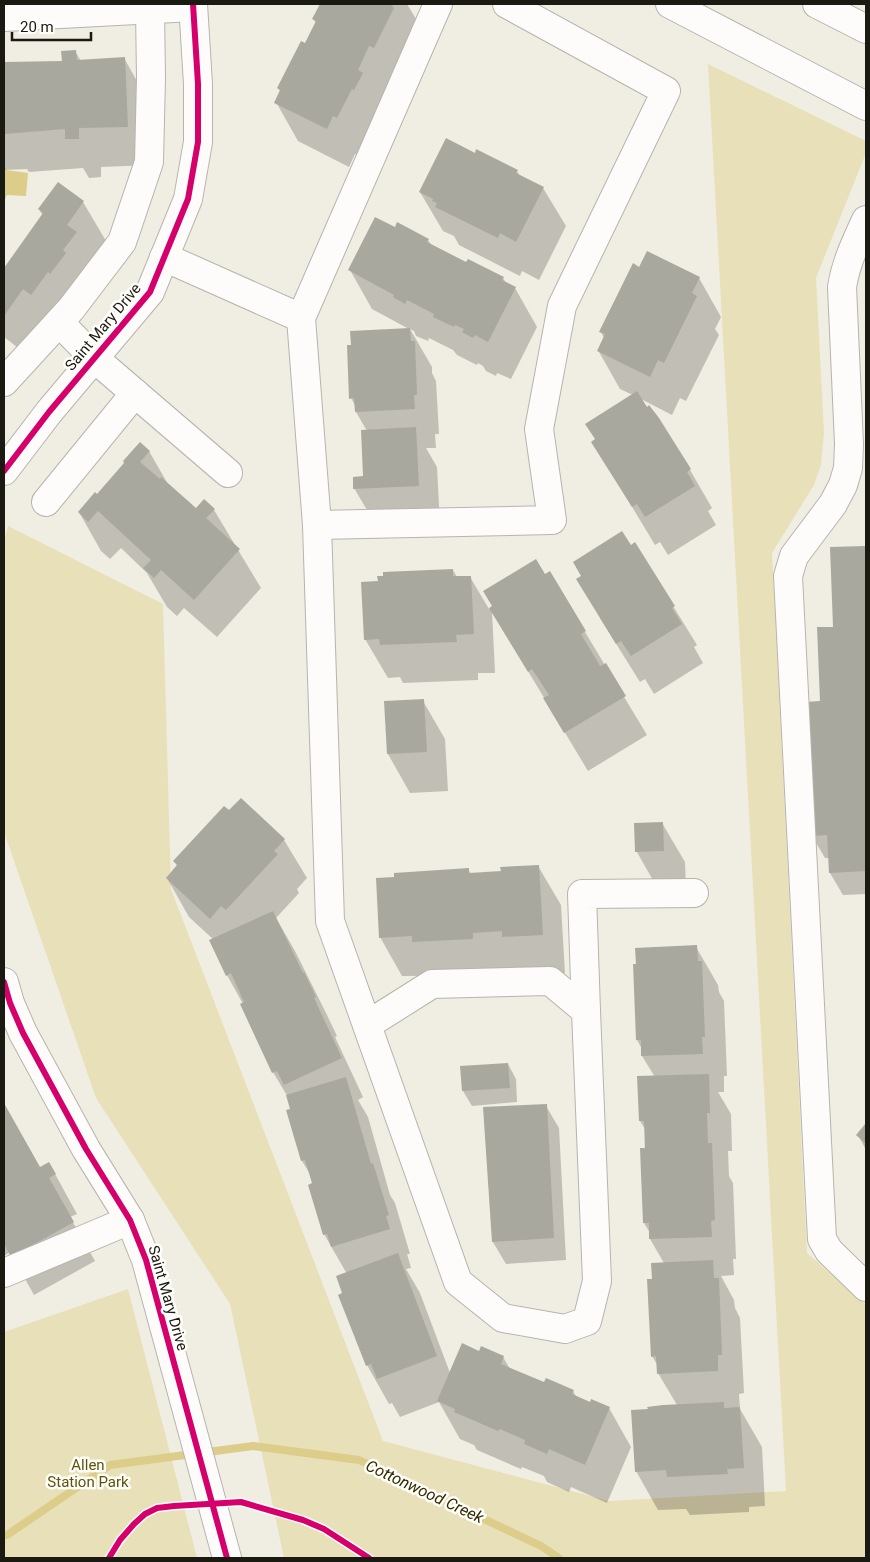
<svg xmlns="http://www.w3.org/2000/svg" width="870" height="1562" font-family="Roboto,sans-serif">
	<rect width="100%" height="100%" fill="#f0eee3"/>
	<g fill="#e8e0b9">
		<polygon points="708,64 866,141 866,153 816,278 824,433 821,465 814,485 772,553 807,1253 866,1305 866,1558 284,1558 230,1304 96,1098 4,832 4,541 8,526 163,604 171,889 383,1441 609,1501 786,1491"/>
		<polygon points="128,1289 197,1558 4,1558 4,1332"/>
	</g>
	<polygon fill="#dcce8a" points="4,166 6,170 28,173 26,196 7,195 4,201"/>
	<g fill="#0003">
		<polygon points="321,4 407,4 422,29 360,156 355,154 349,167 298,141 276,102 281,92 278,88 305,44 316,23 313,19"/>
		<polygon points="75,51 81,61 124,58 146,97 150,165 101,167 101,177 89,178 83,168 29,172 27,169 4,170 4,64 63,62"/>
		<polygon points="517,171 520,176 543,188 566,226 539,280 522,271 520,276 459,245 454,236 443,231 420,192"/>
		<polygon points="58,184 83,202 106,241 26,354 4,337 4,270 43,216 39,209"/>
		<polygon points="395,228 428,240 432,246 467,263 503,278 506,283 515,288 537,327 511,379 497,373 496,376 486,371 483,366 478,363 477,365 457,355 453,350 429,338 428,341 416,336 414,331 410,329 432,367 432,373 436,381 439,434 435,434 436,448 426,448 437,467 440,524 377,527 354,488 365,477 367,431 356,412 356,407 351,398 409,329 372,309 350,270"/>
		<polygon points="640,268 699,278 721,317 715,329 719,335 686,401 680,398 672,415 641,399 690,470 712,508 708,511 716,525 668,555 660,542 655,545 593,442 633,395 620,389 598,350 604,338 601,332"/>
		<polygon points="149,451 169,486 196,510 214,510 261,588 217,637 184,608 177,616 167,607 147,573 121,548 110,559 101,551 79,512"/>
		<polygon points="635,544 697,645 694,647 703,663 654,694 645,679 640,682 600,618 630,547"/>
		<polygon points="866,547 866,894 843,895 830,873 830,858 825,858 812,836 822,703 835,628 832,548"/>
		<polygon points="453,570 457,577 470,577 489,609 493,607 585,632 647,735 588,771 492,611 495,673 478,673 478,680 403,683 400,677 388,678 365,639 379,582"/>
		<polygon points="423,701 445,739 448,791 410,793 388,754"/>
		<polygon points="241,799 284,840 307,878 297,889 299,893 276,918 295,951 326,1013 337,1036 335,1037 363,1097 358,1100 368,1117 390,1195 395,1203 410,1254 407,1254 411,1268 406,1269 420,1293 450,1373 480,1352 503,1357 510,1369 544,1384 573,1391 577,1398 609,1408 631,1447 607,1503 571,1487 569,1492 547,1482 544,1476 522,1467 521,1469 477,1450 474,1445 460,1439 439,1402 400,1417 392,1403 389,1404 367,1365 344,1294 347,1274 324,1234 310,1174 302,1161 288,1111 292,1110 289,1099 273,1072 243,1004 227,975 211,941 214,940 189,917 167,878 178,867 175,861"/>
		<polygon points="662,823 685,862 686,890 659,891 637,852 635,825"/>
		<polygon points="538,866 561,905 565,973 526,975 402,976 380,937 468,869 471,874 502,872"/>
		<polygon points="696,947 718,985 719,992 724,1001 727,1076 724,1076 724,1092 718,1092 731,1114 732,1151 728,1151 729,1176 733,1183 736,1259 733,1259 734,1275 721,1276 734,1300 735,1308 740,1318 744,1393 739,1394 740,1409 762,1447 765,1506 749,1507 749,1512 690,1515 686,1509 658,1510 636,1471 677,1405 658,1373 658,1366 652,1356 653,1281 664,1263 650,1239 650,1233 644,1223 645,1129 640,1121 655,1077 642,1056 642,1049 637,1040"/>
		<polygon points="508,1064 516,1079 517,1102 472,1106 463,1091"/>
		<polygon points="4,1105 40,1168 49,1163 77,1214 70,1217 95,1261 34,1295 10,1252 4,1256"/>
		<polygon points="546,1106 559,1128 566,1260 506,1264 493,1242"/>
		<polygon points="866,1125 866,1150 858,1135"/>
	</g>
	<g fill="none" stroke-linecap="round" stroke-linejoin="round">
		<polyline stroke="#dcce8a" stroke-width="8" points="4,1535 7,1535 110,1465 253,1446 359,1460 541,1546 559,1558"/>
	</g>
	<g fill="#a9a89f">
		<polygon points="320,4 393,4 392,6 394,8 374,48 369,46 358,70 363,73 354,90 352,89 337,118 333,116 327,129 274,103 280,90 277,88 301,41 305,43 316,21 312,19"/>
		<polygon points="76,50 77,60 125,57 128,127 79,128 79,139 65,139 65,129 5,134 5,131 4,131 4,62 62,61 61,51"/>
		<polygon points="446,138 475,153 476,149 518,170 516,173 544,187 516,242 500,233 498,238 435,207 437,203 432,201 433,199 419,192"/>
		<polygon points="58,182 84,201 67,225 77,232 63,250 66,253 50,274 48,272 31,295 23,289 4,316 4,268 43,213 38,209"/>
		<polygon points="375,217 395,227 397,222 429,239 427,242 466,262 468,259 504,277 502,280 516,287 488,342 475,335 473,338 462,332 464,329 455,325 454,327 433,317 434,314 407,300 405,304 393,297 394,295 348,270"/>
		<polygon points="647,251 700,277 692,293 697,296 664,363 658,360 650,377 597,351 605,334 599,332 633,263 639,267"/>
		<polygon points="410,328 411,341 415,341 417,395 414,395 415,409 355,412 354,398 349,399 347,345 351,345 350,331"/>
		<polygon points="637,391 647,407 649,405 659,418 691,469 687,472 695,486 645,517 637,504 632,507 591,442 595,439 585,424"/>
		<polygon points="416,427 419,486 353,489 353,477 363,476 361,430"/>
		<polygon points="140,442 150,451 140,462 160,479 161,477 196,508 204,499 215,509 206,518 240,549 194,600 161,570 154,578 143,568 151,560 98,511 88,522 78,512 95,492 97,494 124,463 123,461"/>
		<polygon points="622,531 631,545 635,542 675,606 672,608 682,624 631,656 621,641 616,644 576,579 581,576 573,562"/>
		<polygon points="866,546 866,871 829,873 827,835 811,836 805,702 820,701 817,627 833,627 830,547"/>
		<polygon points="536,559 545,574 550,571 586,631 581,634 600,666 606,663 626,696 564,733 543,698 549,695 532,669 528,672 489,608 492,606 483,591"/>
		<polygon points="453,569 453,576 471,576 474,634 456,635 457,642 380,645 379,639 364,640 361,582 378,581 377,576 383,576 383,572"/>
		<polygon points="424,699 427,752 387,754 384,701"/>
		<polygon points="241,798 285,839 274,851 278,854 226,910 221,906 210,919 166,878 177,865 173,861 224,806 229,810"/>
		<polygon points="663,822 664,851 635,852 634,823"/>
		<polygon points="539,865 543,935 502,937 502,931 473,933 473,939 412,942 412,936 379,938 376,878 394,877 394,873 469,868 469,873 501,871 500,867"/>
		<polygon points="273,911 303,973 304,972 316,997 314,998 342,1058 284,1085 277,1071 272,1073 240,1004 244,1002 231,973 226,976 209,940"/>
		<polygon points="697,945 698,961 702,961 705,1037 702,1037 703,1054 641,1056 641,1040 636,1040 633,964 636,964 635,948"/>
		<polygon points="508,1063 510,1088 462,1091 460,1066"/>
		<polygon points="709,1074 710,1113 707,1113 708,1143 712,1143 715,1220 711,1221 712,1237 649,1239 649,1223 643,1223 640,1148 645,1148 644,1121 639,1121 637,1076"/>
		<polygon points="346,1077 371,1164 373,1163 389,1215 386,1216 390,1229 331,1247 327,1234 323,1235 308,1185 312,1183 305,1160 301,1161 286,1110 290,1109 286,1095"/>
		<polygon points="4,1103 40,1167 49,1162 56,1174 49,1178 74,1222 11,1257 4,1244"/>
		<polygon points="547,1104 554,1238 492,1242 483,1107"/>
		<polygon points="866,1123 866,1144 856,1135"/>
		<polygon points="398,1253 437,1356 377,1379 371,1364 366,1366 338,1295 342,1293 336,1276"/>
		<polygon points="713,1260 714,1278 719,1278 722,1355 718,1355 718,1371 657,1374 656,1356 651,1357 647,1279 652,1279 651,1263"/>
		<polygon points="462,1343 479,1351 481,1346 504,1356 501,1364 544,1382 546,1378 574,1390 572,1394 590,1402 591,1399 610,1407 585,1465 549,1449 547,1454 524,1444 525,1440 500,1429 498,1431 454,1412 455,1409 437,1401"/>
		<polygon points="724,1402 724,1408 740,1407 744,1468 727,1469 728,1474 667,1477 666,1470 635,1472 631,1410 648,1409 647,1407 663,1405"/>
	</g>
	<g fill="none" stroke-linecap="round" stroke-linejoin="round">
		<g stroke="#b6b4ac" stroke-width="30">
			<g id="minor">
				<polyline points="4,17 193,7"/>
				<path d="M866 220C856 242 846 262 842 287L849 444 848 468 843 485 833 504 794 556 788 576 822 1239 829 1251 866 1287"/>
				<polyline points="164,257 301,318 438,4"/>
				<polyline points="301,318 317,525 330,921 458,1282 503,1318 565,1329 587,1321 597,1281 586,1011 550,981 432,984 367,1025"/>
				<polyline points="59,322 94,358 228,473"/>
				<polyline points="4,382 71,309 122,242 149,162 151,78 150,9"/>
				<polyline points="4,471 49,412 150,292 188,199 198,142 198,84 193,4"/>
				<polyline points="46,502 135,393"/>
				<polyline points="317,525 552,520 539,429 562,306 666,91 507,4"/>
				<polyline points="4,982 10,1003 23,1033 86,1149 130,1220 146,1260 227,1558"/>
				<polyline points="586,1011 582,894 694,893"/>
				<polyline points="4,1273 130,1220"/>
			</g>
		</g>
		<g stroke="#b6b4ac" stroke-width="30">
			<g id="major">
				<polyline points="670,4 866,106"/>
				<polyline points="817,4 866,29"/>
			</g>
		</g>
		<use href="#minor" stroke="#fdfcfb" stroke-width="28"/>
		<use href="#major" stroke="#fdfcfb" stroke-width="28"/>
		<g stroke="#fffefa" stroke-width="9">
			<g id="cycleway">
				<polyline points="4,471 49,412 150,292 188,199 198,142 198,84 193,4"/>
				<polyline points="4,982 10,1003 23,1033 86,1149 130,1220 146,1260 227,1558"/>
				<polyline points="109,1558 120,1540 134,1524 145,1514 157,1508 174,1506 241,1502 303,1520 324,1529 369,1558"/>
			</g>
		</g>
		<use href="#cycleway" stroke="#d6006c" stroke-width="6"/>
	</g>
	<g text-anchor="middle" stroke-width="5" stroke-linejoin="round" paint-order="stroke">
		<g font-size="15" fill="#1a1912" stroke="#fffefa">
			<text transform="translate(103 327) rotate(-50)" y="5">Saint Mary Drive</text>
			<text transform="translate(168 1298) rotate(74)" y="5">Saint Mary Drive</text>
		</g>
		<g font-size="15" fill="#605309" stroke="#fffefa">
			<text x="88" y="1470">Allen<tspan x="88" dy="17">Station Park</tspan></text>
		</g>
		<g font-size="16" font-style="italic" fill="#332b01" stroke="#fffefa">
			<text transform="translate(425 1491) rotate(25)" y="6">Cottonwood Creek</text>
		</g>
	</g>
	<rect width="870" height="1562" fill="none" stroke="#1a1912" stroke-width="10"/>
	<path d="M12 32v8h79v-8" fill="none" stroke="#1a1912" stroke-width="2.5"/>
	<text x="20" y="32" font-size="15" fill="#1a1912" stroke="#fffefa" stroke-width="4" paint-order="stroke">20 m</text>
</svg>
